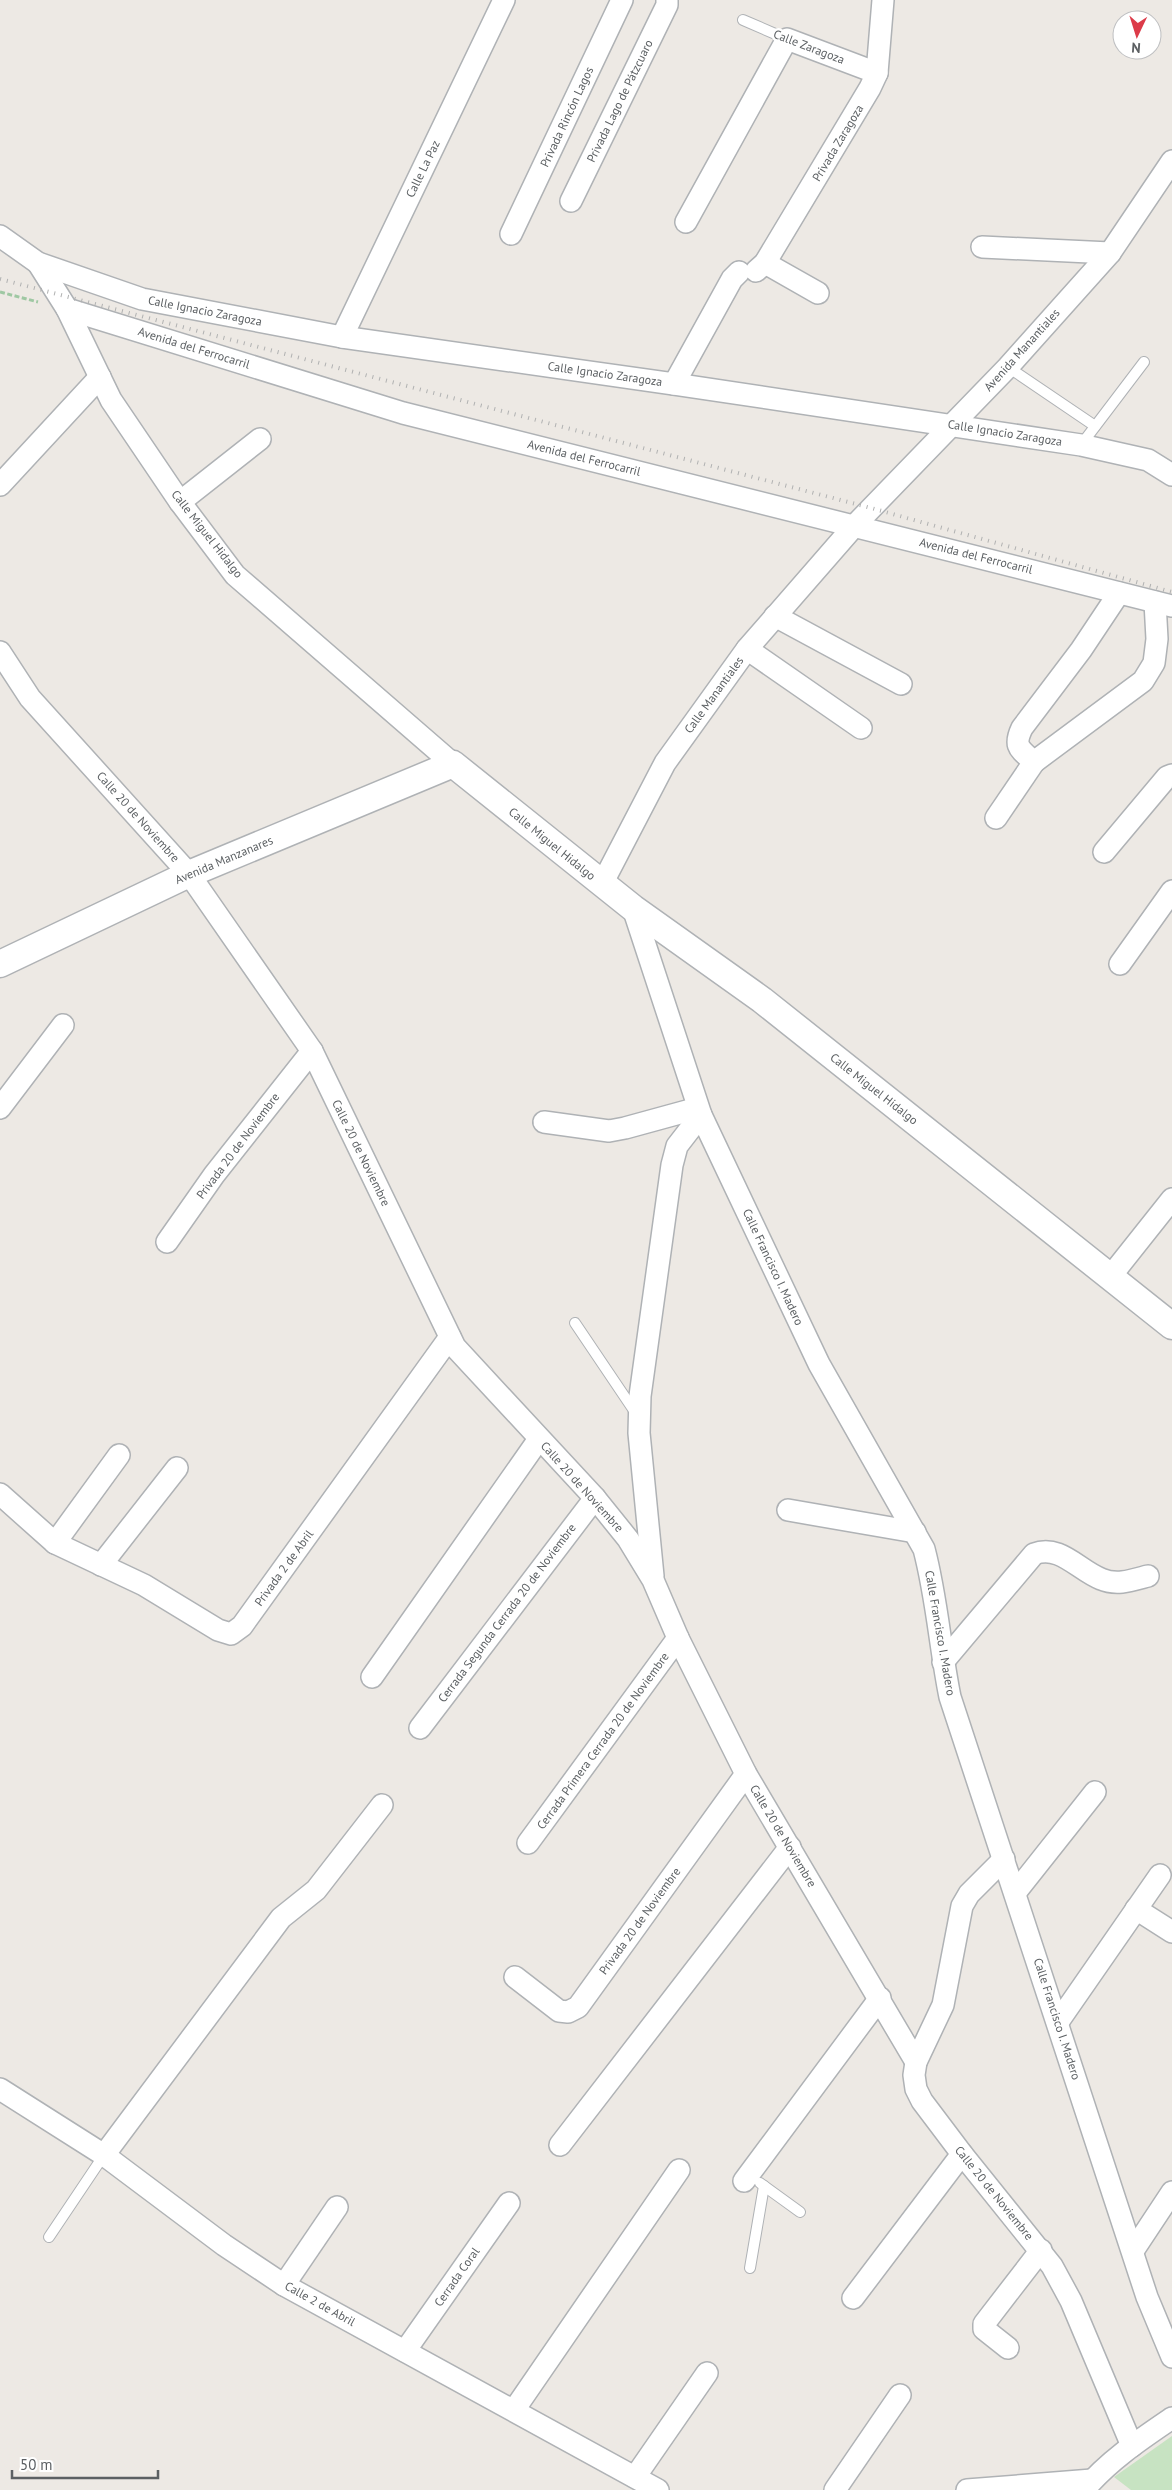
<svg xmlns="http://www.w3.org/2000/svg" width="1172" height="2490" font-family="'PT Sans',sans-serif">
	<rect width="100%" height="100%" fill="#ede9e4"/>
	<polygon fill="#c7e3c2" points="1172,2436 1172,2490 1131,2490 1114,2477"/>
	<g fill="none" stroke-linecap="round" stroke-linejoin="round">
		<g stroke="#afb2b5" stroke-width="12">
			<g id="service">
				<polyline points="743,20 787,39"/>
				<polyline points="1008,367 1095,426"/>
				<polyline points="1081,445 1144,362"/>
				<polyline points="575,1323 637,1415"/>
				<polyline points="760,2183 800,2212"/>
				<polyline points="49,2237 104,2155"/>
				<polyline points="750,2268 764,2186"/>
			</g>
		</g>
		<g stroke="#afb2b5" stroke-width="24">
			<g id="minor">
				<polyline points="571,201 667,5 667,0"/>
				<polyline points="686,222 787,39 877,73"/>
				<polyline points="511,234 622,0"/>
				<polyline points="0,236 38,263 142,299 342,337 674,384 1081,445 1148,460 1172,475"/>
				<polyline points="982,247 1110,253"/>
				<polyline points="38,263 67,309 111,400 180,502 235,575 453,764"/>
				<polyline points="765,263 818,293"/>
				<polyline points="756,271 765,263 870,88 877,73 883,0"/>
				<polyline points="67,309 403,413 1172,606"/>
				<polyline points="342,337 504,0"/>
				<polyline points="674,384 732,279 739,272"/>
				<polyline points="0,485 100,377"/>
				<polyline points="180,502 260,439"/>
				<path d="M1119 593 1081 650 1022 728C1013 747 1020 749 1034 762L1143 681 1154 663 1157 639 1155 602"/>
				<polyline points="775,616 901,684"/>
				<polyline points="747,649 861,728"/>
				<polyline points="0,652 30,698 189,874 312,1051 455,1347 595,1498 628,1539 653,1580 678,1638 746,1774 916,2062"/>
				<polyline points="996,818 1034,762"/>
				<polyline points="1104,852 1167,777 1172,775"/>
				<polyline points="602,884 665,763 747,649 855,525 1008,367 1110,253 1172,161"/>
				<path d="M633 908 701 1115 819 1364 924 1549C937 1598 940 1648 950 1697L1147 2297 1172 2357"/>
				<polyline points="1120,964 1172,891"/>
				<polyline points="0,1108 63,1025"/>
				<polyline points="544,1122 609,1131 625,1128 698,1108"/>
				<polyline points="167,1242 214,1175 312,1051"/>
				<polyline points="1110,1277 1172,1199"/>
				<polyline points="0,1494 55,1543 144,1585 218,1630 231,1634 242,1626 450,1337"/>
				<polyline points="788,1510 915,1532"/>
				<polyline points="55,1543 119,1455"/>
				<polyline points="101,1565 177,1468"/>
				<polyline points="653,1576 639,1433 640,1396 672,1165 677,1146 701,1115"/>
				<path d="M943 1662 1034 1554C1060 1544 1078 1570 1101 1579 1117 1586 1133 1580 1148 1576"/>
				<polyline points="372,1677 539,1439"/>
				<polyline points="420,1728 595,1498"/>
				<polyline points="528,1843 678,1638"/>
				<polyline points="1004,1859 969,1894 962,1906 943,2005 916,2062 914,2075 916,2089 922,2101 962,2154 1052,2266 1071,2301 1132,2446"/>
				<polyline points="1015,1893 1095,1792"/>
				<polyline points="1136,1909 1172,1932"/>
				<polyline points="515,1977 559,2011 568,2012 578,2007 746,1774"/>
				<polyline points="1058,2022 1160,1875"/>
				<polyline points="0,2089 104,2155 224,2245 284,2285 658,2490"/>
				<polyline points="560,2145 790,1847"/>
				<polyline points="104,2155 281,1918 316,1890 382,1805"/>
				<polyline points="744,2181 880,1998"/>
				<polyline points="1133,2251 1172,2192"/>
				<polyline points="284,2285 337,2207"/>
				<polyline points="853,2298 962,2154"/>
				<polyline points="1008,2348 984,2329 984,2324 1041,2250"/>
				<polyline points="405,2351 509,2203"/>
				<polyline points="514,2410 679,2170"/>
				<polyline points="635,2477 707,2373"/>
				<polyline points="835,2490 900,2395"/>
				<polyline points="967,2490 1092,2480"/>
				<path d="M1084 2490C1108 2461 1141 2439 1172 2418"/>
			</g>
		</g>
		<g stroke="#afb2b5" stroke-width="29">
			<polyline id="tertiary" points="0,964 189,874 453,764 633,908 762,1000 1172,1326"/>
		</g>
		<polyline stroke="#9fc8a3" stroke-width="3" stroke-dasharray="5 2.5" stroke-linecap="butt" points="0,292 38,302"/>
		<use href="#service" stroke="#fff" stroke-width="10"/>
		<use href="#minor" stroke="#fff" stroke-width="21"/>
		<use href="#tertiary" stroke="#fff" stroke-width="26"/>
		<polyline stroke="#b0b1b1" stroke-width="4" stroke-dasharray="1 6" stroke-linecap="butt" points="0,279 871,508 1172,592"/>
	</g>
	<g text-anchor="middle" stroke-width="5" stroke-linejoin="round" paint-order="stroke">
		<g font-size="12" fill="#5c6063" stroke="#fff">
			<text transform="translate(809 47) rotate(21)" y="4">Calle Zaragoza</text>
			<text transform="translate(620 101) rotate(-64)" y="4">Privada Lago de Pátzcuaro</text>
			<text transform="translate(567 117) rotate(-65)" y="4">Privada Rincón Lagos</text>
			<text transform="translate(838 143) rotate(-59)" y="4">Privada Zaragoza</text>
			<text transform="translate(423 169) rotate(-64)" y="4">Calle La Paz</text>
			<text transform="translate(205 311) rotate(11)" y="4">Calle Ignacio Zaragoza</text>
			<text transform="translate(194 348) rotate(17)" y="4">Avenida del Ferrocarril</text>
			<text transform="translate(1022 350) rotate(-48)" y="4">Avenida Manantiales</text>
			<text transform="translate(605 374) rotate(8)" y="4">Calle Ignacio Zaragoza</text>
			<text transform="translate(1005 433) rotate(9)" y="4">Calle Ignacio Zaragoza</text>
			<text transform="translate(584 458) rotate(14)" y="4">Avenida del Ferrocarril</text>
			<text transform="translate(207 534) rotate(52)" y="4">Calle Miguel Hidalgo</text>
			<text transform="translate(976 556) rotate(14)" y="4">Avenida del Ferrocarril</text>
			<text transform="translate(714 695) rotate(-54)" y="4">Calle Manantiales</text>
			<text transform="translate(138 817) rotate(48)" y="4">Calle 20 de Noviembre</text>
			<text transform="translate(552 844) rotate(39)" y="4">Calle Miguel Hidalgo</text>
			<text transform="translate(224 860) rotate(-23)" y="4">Avenida Manzanares</text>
			<text transform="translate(874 1089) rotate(38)" y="4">Calle Miguel Hidalgo</text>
			<text transform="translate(238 1146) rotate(-53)" y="4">Privada 20 de Noviembre</text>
			<text transform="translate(361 1153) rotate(64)" y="4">Calle 20 de Noviembre</text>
			<text transform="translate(773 1267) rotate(65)" y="4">Calle Francisco I. Madero</text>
			<text transform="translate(582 1487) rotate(48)" y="4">Calle 20 de Noviembre</text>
			<text transform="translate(284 1568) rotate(-54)" y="4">Privada 2 de Abril</text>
			<text transform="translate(507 1613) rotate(-53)" y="4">Cerrada Segunda Cerrada 20 de Noviembre</text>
			<text transform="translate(940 1633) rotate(80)" y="4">Calle Francisco I. Madero</text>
			<text transform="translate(603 1741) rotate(-54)" y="4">Cerrada Primera Cerrada 20 de Noviembre</text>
			<text transform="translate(783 1836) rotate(59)" y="4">Calle 20 de Noviembre</text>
			<text transform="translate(640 1921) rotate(-54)" y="4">Privada 20 de Noviembre</text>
			<text transform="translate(1057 2019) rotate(72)" y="4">Calle Francisco I. Madero</text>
			<text transform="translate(994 2193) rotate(51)" y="4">Calle 20 de Noviembre</text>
			<text transform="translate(457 2277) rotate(-55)" y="4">Cerrada Coral</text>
			<text transform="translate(320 2304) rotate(29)" y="4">Calle 2 de Abril</text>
		</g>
	</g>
	<g transform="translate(1137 35) rotate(184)"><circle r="24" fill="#ffffff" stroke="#bebfc1"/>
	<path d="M0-4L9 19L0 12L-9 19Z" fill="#dc3b49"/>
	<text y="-8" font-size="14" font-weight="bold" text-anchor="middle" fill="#5c6063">N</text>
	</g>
	<path d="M12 2470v8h146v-8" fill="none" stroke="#5c6063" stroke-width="2.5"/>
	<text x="20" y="2470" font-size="15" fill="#5c6063" stroke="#ffffff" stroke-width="4" paint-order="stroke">50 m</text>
</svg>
